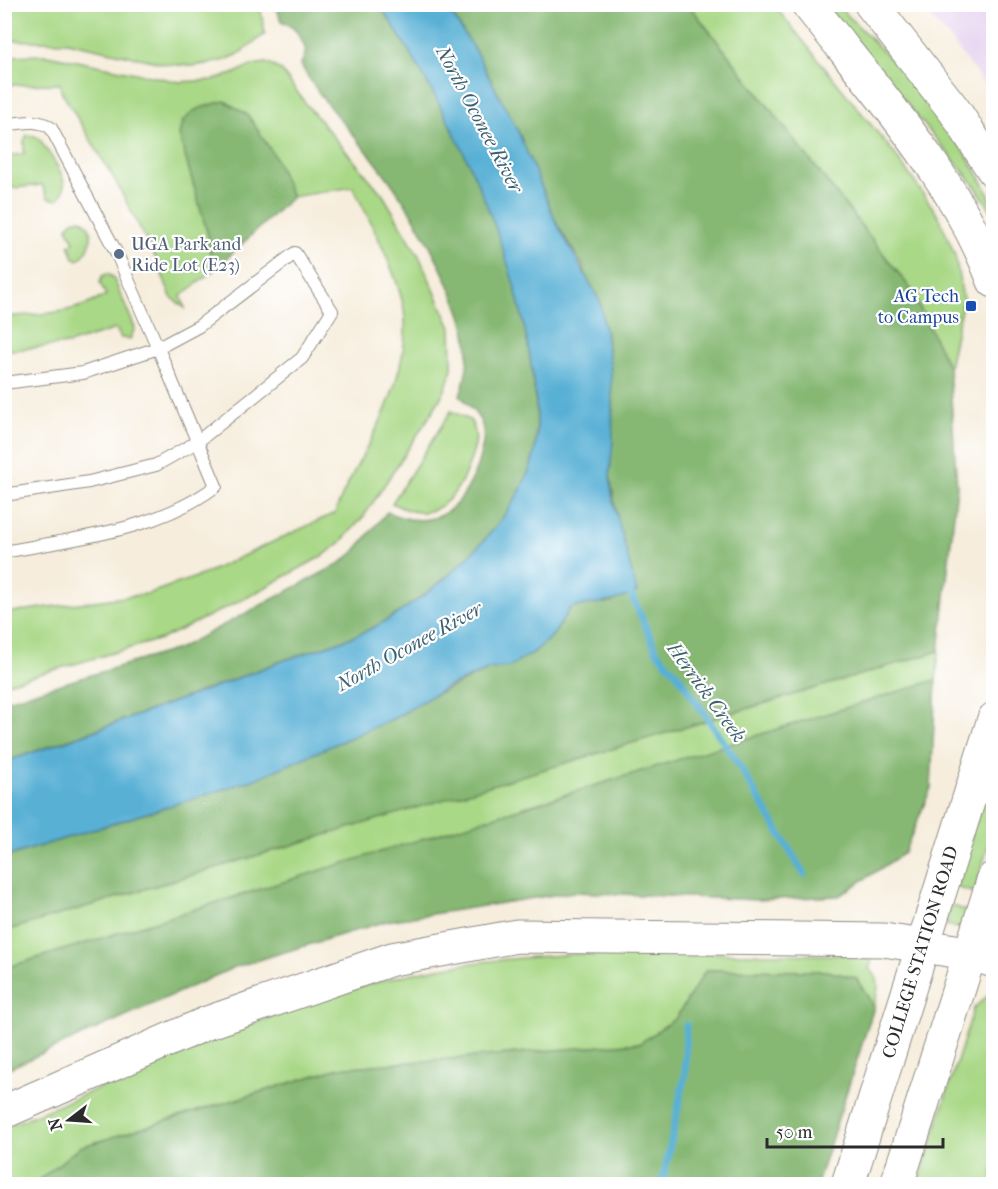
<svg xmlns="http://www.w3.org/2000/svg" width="998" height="1189" font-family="'IM FELL French Canon',serif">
	<rect width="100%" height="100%" fill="#fff"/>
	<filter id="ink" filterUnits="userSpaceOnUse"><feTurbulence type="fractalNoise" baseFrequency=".0167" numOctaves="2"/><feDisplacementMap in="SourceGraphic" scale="12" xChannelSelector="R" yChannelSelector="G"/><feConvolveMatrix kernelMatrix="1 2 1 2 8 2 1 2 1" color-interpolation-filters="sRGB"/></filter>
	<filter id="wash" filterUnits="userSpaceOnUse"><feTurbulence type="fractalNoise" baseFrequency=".008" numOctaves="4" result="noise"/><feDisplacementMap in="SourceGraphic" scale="24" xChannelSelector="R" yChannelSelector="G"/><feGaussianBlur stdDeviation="1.35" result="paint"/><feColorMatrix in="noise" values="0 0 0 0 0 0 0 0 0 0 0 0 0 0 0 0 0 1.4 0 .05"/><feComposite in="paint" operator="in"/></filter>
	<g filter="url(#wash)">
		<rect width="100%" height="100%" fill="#f6eddc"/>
		<polygon fill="#e6d3f0" points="918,5 993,5 993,96 949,37"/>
		<g fill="#a9d886" stroke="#6a8258" stroke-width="1.5">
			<polygon points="5,4 260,5 265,34 237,55 222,61 194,66 166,64 67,42 5,40"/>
			<polygon points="689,5 774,5 894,153 938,215 955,255 963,299 949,368 910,288"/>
			<path d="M825 5H837C889 56 939 107 976 171 984 185 993 198 993 213L975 186Z"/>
			<path d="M47 55 180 82 212 80 233 74 252 65 266 63 281 70 306 104 383 195 419 256 451 328 452 369 445 390 431 414 364 516 340 543 324 555 246 598 161 639 5 684V613L147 594 202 575 335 513C348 477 370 446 385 411 397 382 407 350 405 318 402 280 370 222 353 187L292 197 274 155 182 121 179 135 208 235 212 272 181 296 185 308 171 297 156 259 115 180 61 91 60 84 5 85V56Z"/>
			<path d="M27 135 35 136 41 141C50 157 77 185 57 200L48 198 42 185 5 189V156L24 154V141Z"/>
			<path d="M81 219C97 229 92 250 78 260L74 258 69 245 74 242 67 227 73 221Z"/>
			<path d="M107 274 113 277 135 328 130 339 121 338 116 329 68 344 5 351V317C39 314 76 314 106 295L100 283 102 276Z"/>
			<path d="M451 411 470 420C480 436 475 448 469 464 455 502 432 526 392 503Z"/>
			<polygon points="939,651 936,680 5,968 5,931"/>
			<polygon points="993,765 993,830 974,893 956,887"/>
			<polygon points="951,905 967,911 961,929 946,925"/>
			<path d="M608 952 845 955 872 960 869 969C883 979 877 992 874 1007L856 978 826 971 706 970 676 1018 640 1043 339 1068 80 1147 34 1184H5V1127C142 1074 277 1002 423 971 484 959 546 956 608 952Z"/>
			<polygon points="993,991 993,1184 918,1184 974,1008"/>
		</g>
		<g fill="#86b873" stroke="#58724f" stroke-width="1.5">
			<path d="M276 5H380C451 113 513 235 531 364 535 394 540 424 534 454 520 523 426 603 364 632 337 644 307 652 279 662 188 697 96 730 5 762L4 701 178 649 339 564 354 552 387 512C433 532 462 512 477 466 481 453 486 438 482 425 479 415 467 404 460 395 476 351 466 322 447 281 427 235 402 195 371 156 346 126 320 99 301 65L306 51C301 36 296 27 281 21Z"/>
			<polygon points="446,5 689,5 910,288 949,368 957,487 939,651 5,931 5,857 253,780 395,718 424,700 490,669 509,666 533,653 554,634 570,608 592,603 612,603 619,527 610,475 613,405 607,335 583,266 557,224 518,131 474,49"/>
			<path d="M225 101 248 115 274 155 292 197 212 272 208 235 179 135C185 108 201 107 225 101Z"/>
			<polygon points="936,680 931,788 904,853 839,896 758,900 573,892 387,921 235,967 5,1070 5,968"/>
			<polygon points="706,970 826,971 856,978 874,1007 817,1184 34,1184 80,1147 339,1068 640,1043 676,1018"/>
		</g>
		<path fill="#59b0d5" stroke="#426e80" stroke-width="1.5" d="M380 5H446L474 49 518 131 557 224 600 301 611 370 613 440 610 475 613 500 637 592C612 605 595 602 570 608L554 634 533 653 509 667 490 669 445 688 395 718 253 780 5 857V762C95 731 185 699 274 664 303 653 335 645 364 632 427 603 518 524 534 454 540 426 536 398 532 370 513 238 452 115 380 5Z"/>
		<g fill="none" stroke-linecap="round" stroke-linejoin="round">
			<g stroke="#59b0d5" stroke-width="7">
				<polyline points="628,588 657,652 678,675 735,759 804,874"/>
				<polyline points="662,1184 685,1075 686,1025"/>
			</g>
		</g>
	</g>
	<g filter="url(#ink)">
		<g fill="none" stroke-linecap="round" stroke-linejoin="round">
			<g stroke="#908c84" stroke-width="14">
				<g id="service">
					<path d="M4 125C21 123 38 118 51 128L116 252 158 348 83 373 4 383"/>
					<path d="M4 495 89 482 156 465 197 442 302 358 332 311 295 253 199 326 158 348 216 486C157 531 75 538 4 552"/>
				</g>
			</g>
			<g stroke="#908c84" stroke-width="35">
				<g id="secondary">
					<path d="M808 4C876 91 955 177 994 281"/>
					<polyline points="871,4 954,110 994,171"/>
					<polyline points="848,1184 994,719"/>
					<polyline points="897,1184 994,878"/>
				</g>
			</g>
			<g stroke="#908c84" stroke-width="35">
				<g id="motorway">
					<polyline points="993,881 994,883"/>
					<polyline points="4,1112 207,1023 392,959 517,936 884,940 968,953 994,961"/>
				</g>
			</g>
			<use href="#service" stroke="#fff" stroke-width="12"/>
			<use href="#secondary" stroke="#fff" stroke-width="33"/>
			<use href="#motorway" stroke="#fff" stroke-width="33"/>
		</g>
	</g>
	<circle fill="#5c6f8a" stroke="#fff" stroke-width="2" cx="119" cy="254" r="6"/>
	<rect fill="#1a4fb4" stroke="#fff" stroke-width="2" x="965" y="300" width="12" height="12" rx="3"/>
	<g text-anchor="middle" stroke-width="4.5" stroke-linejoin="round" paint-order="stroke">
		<g font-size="18" fill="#4e5e75" stroke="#fff" text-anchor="start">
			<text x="131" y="250">UGA Park and<tspan x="131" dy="21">Ride Lot (E23)</tspan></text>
		</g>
		<g font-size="18" fill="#164399" stroke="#fff" text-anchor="end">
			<text x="959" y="302">AG Tech<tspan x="959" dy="21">to Campus</tspan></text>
		</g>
		<g font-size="18" fill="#2b2b2b" stroke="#fff">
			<text transform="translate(920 952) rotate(-73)" y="6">COLLEGE STATION ROAD</text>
		</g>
		<g font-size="20" font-style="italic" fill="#3d606f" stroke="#fff">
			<text transform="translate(480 119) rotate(62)" y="7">North Oconee River</text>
			<text transform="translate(409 646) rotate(-29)" y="7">North Oconee River</text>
			<text transform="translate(707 692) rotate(54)" y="7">Herrick Creek</text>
		</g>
	</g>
	<rect width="998" height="1189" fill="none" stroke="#fff" stroke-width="24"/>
	<g transform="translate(69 1120) rotate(253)" stroke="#ffffff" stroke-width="4.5" paint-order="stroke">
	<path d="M0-4.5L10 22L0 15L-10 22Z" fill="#2b2b2b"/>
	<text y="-9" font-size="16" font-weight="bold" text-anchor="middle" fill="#2b2b2b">N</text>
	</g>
	<path d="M767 1138v9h176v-9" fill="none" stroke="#2b2b2b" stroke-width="3"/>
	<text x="776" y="1138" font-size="18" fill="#2b2b2b" stroke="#ffffff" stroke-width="4.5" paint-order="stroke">50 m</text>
</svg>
